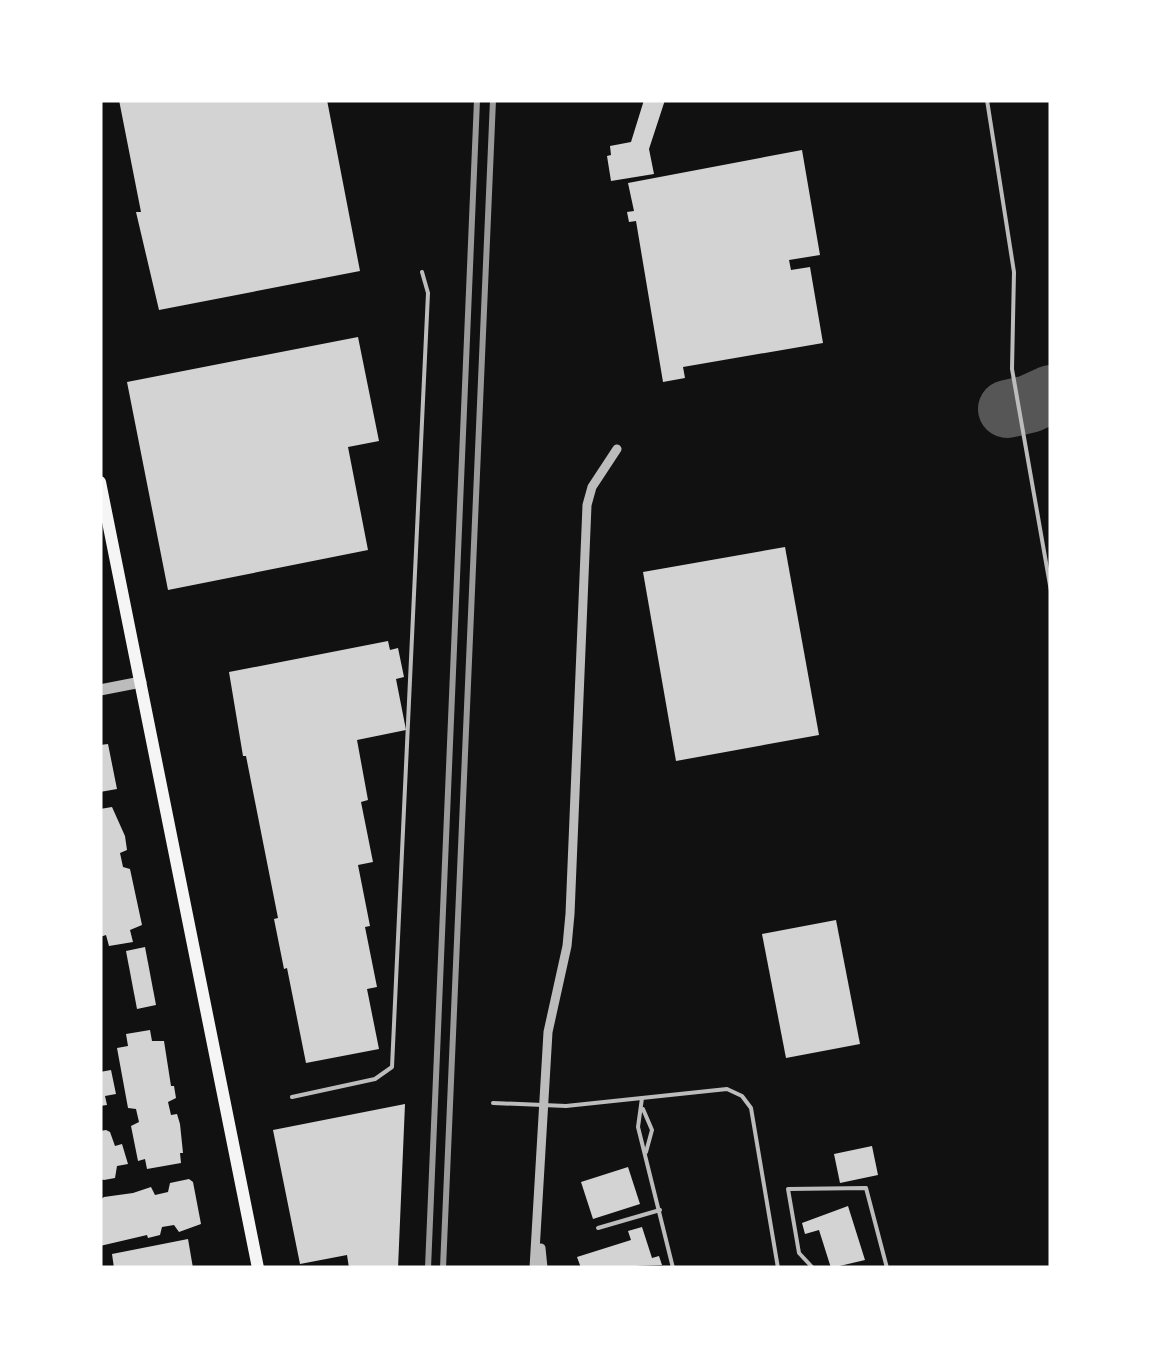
<svg xmlns="http://www.w3.org/2000/svg" width="1151" height="1368" font-family="'Asap Condensed',sans-serif">
	<rect width="100%" height="100%" fill="#111"/>
	<g fill="none" stroke-linecap="round" stroke-linejoin="round">
		<polyline stroke="#565656" stroke-width="58" points="1007,409 1029,404 1051,394"/>
	</g>
	<g fill="#d3d3d3">
		<polygon points="119,100 327,100 360,271 159,310 136,212 141,212"/>
		<polygon points="644,100 665,100 649,149 654,174 611,181 607,156 611,155 610,146 631,142"/>
		<polygon points="802,150 820,255 789,260 791,270 810,267 823,343 683,367 685,378 663,382 636,221 629,222 627,212 634,211 628,183"/>
		<polygon points="358,337 379,441 348,447 368,550 168,590 127,382"/>
		<polygon points="785,547 819,735 676,761 643,572"/>
		<polygon points="388,641 390,650 398,648 404,677 396,679 406,730 357,740 368,800 361,802 373,862 358,865 370,926 365,927 377,987 367,989 379,1049 306,1063 287,968 284,969 274,919 278,918 246,756 243,756 229,672"/>
		<polygon points="108,744 117,789 100,792 100,745"/>
		<polygon points="112,807 125,836 127,850 120,853 123,867 130,869 142,925 130,930 133,942 109,946 106,935 100,937 100,809"/>
		<polygon points="836,920 860,1044 786,1058 762,934"/>
		<polygon points="145,947 156,1005 137,1009 126,951"/>
		<polygon points="150,1030 152,1041 164,1041 171,1086 174,1086 176,1098 168,1102 171,1115 177,1114 180,1124 183,1153 180,1153 181,1163 147,1169 145,1159 138,1161 131,1126 139,1122 136,1109 128,1108 117,1048 128,1046 126,1034"/>
		<polygon points="111,1070 116,1094 105,1096 107,1105 100,1106 100,1072"/>
		<polygon points="405,1104 398,1268 349,1268 347,1255 300,1264 273,1130"/>
		<polygon points="106,1130 110,1132 115,1146 122,1144 128,1164 117,1166 115,1178 104,1180 100,1179 100,1131"/>
		<polygon points="872,1146 878,1175 840,1183 834,1154"/>
		<polygon points="628,1167 640,1204 593,1219 581,1182"/>
		<polygon points="189,1179 193,1182 201,1224 179,1232 174,1225 162,1227 160,1235 148,1238 147,1235 100,1246 100,1200 104,1197 133,1193 151,1187 155,1195 168,1192 170,1183"/>
		<polygon points="848,1206 865,1260 831,1268 819,1230 805,1234 802,1223"/>
		<polygon points="642,1227 652,1258 659,1256 662,1265 581,1268 577,1257 631,1240 628,1231"/>
		<polygon points="188,1239 193,1268 114,1268 112,1254"/>
	</g>
	<g fill="none" stroke-linecap="round" stroke-linejoin="round">
		<g stroke="#bcbcbc" stroke-width="4">
			<polyline points="987,100 1014,272 1012,369 1051,591"/>
			<polyline points="292,1097 375,1079 392,1067 428,293 422,272"/>
			<polyline points="642,1098 638,1127 673,1268"/>
			<polyline points="493,1103 566,1106 727,1089 742,1096 751,1108 778,1268"/>
			<polyline points="643,1109 652,1130 646,1152"/>
			<polyline points="598,1228 660,1210"/>
			<polyline points="813,1268 799,1253 788,1189 866,1188 887,1268"/>
		</g>
		<g stroke="#bcbcbc" stroke-width="9">
			<polyline points="541,1248 543,1268"/>
			<polyline points="534,1268 548,1032 567,946 570,914 587,505 592,487 617,449"/>
		</g>
		<polyline stroke="#bcbcbc" stroke-width="11" points="100,690 141,682"/>
		<polyline stroke="#f5f5f5" stroke-width="12" points="100,482 258,1268"/>
		<g stroke="#9a9a9a" stroke-width="6">
			<polyline points="428,1268 477,100"/>
			<polyline points="443,1268 493,100"/>
		</g>
	</g>
	<rect width="1151" height="1368" fill="none" stroke="#ffffff" stroke-width="205"/>
</svg>
